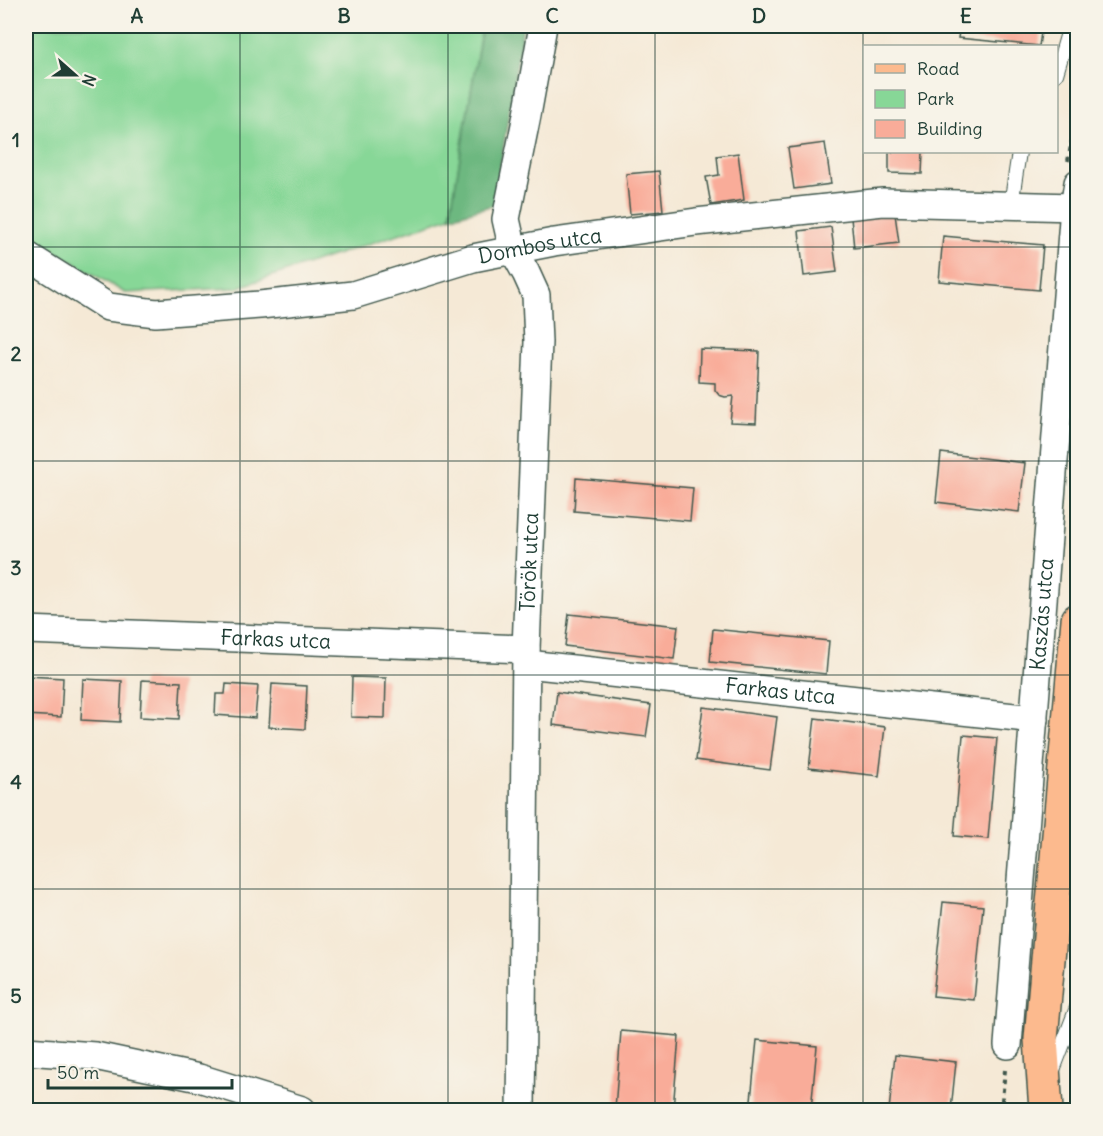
<svg xmlns="http://www.w3.org/2000/svg" width="1103" height="1136" font-family="Delius,sans-serif">
	<rect width="100%" height="100%" fill="#f7f3e8"/>
	<filter id="ink" filterUnits="userSpaceOnUse"><feTurbulence type="fractalNoise" baseFrequency=".0167" numOctaves="2"/><feDisplacementMap in="SourceGraphic" scale="12" xChannelSelector="R" yChannelSelector="G"/><feConvolveMatrix kernelMatrix="1 2 1 2 8 2 1 2 1" color-interpolation-filters="sRGB"/></filter>
	<filter id="wash" filterUnits="userSpaceOnUse"><feTurbulence type="fractalNoise" baseFrequency=".008" numOctaves="4" result="noise"/><feDisplacementMap in="SourceGraphic" scale="24" xChannelSelector="R" yChannelSelector="G"/><feGaussianBlur stdDeviation="1.35" result="paint"/><feColorMatrix in="noise" values="0 0 0 0 0 0 0 0 0 0 0 0 0 0 0 0 0 1.4 0 .05"/><feComposite in="paint" operator="in"/></filter>
	<g filter="url(#wash)">
		<rect width="100%" height="100%" fill="#f5e9d6"/>
		<polygon fill="#87d797" stroke="#538a66" stroke-width="1.5" points="26,26 482,26 450,217 236,288 125,293 26,234"/>
		<polygon fill="#6db880" stroke="#467a5a" stroke-width="1.5" points="482,26 523,26 494,205 450,217"/>
		<g id="blocks">
			<g fill="#f9ac99">
				<polygon points="960,26 1042,26 1039,46 958,38"/>
				<polygon points="825,143 831,184 794,189 788,148"/>
				<polygon points="889,152 923,152 922,174 889,173"/>
				<polygon points="738,153 744,200 711,205 706,177 719,175 717,156"/>
				<polygon points="659,171 663,211 630,214 626,174"/>
				<polygon points="895,214 899,243 854,248 851,218"/>
				<polygon points="831,227 837,272 804,276 799,231"/>
				<polygon points="943,236 1043,245 1039,290 939,281"/>
				<polygon points="700,349 759,351 756,423 730,422 733,396 725,397 719,395 715,390 715,383 699,382"/>
				<polygon points="941,453 1025,463 1019,512 936,502"/>
				<polygon points="576,478 693,488 690,521 574,511"/>
				<polygon points="569,614 678,626 674,659 565,646"/>
				<polygon points="713,629 829,641 826,674 710,662"/>
				<polygon points="26,676 63,678 61,717 26,715"/>
				<polygon points="352,677 386,678 385,718 351,717"/>
				<polygon points="83,679 122,681 120,722 81,720"/>
				<polygon points="142,680 181,682 179,719 140,717"/>
				<polygon points="226,684 258,686 255,718 215,715 216,694 225,694"/>
				<polygon points="272,684 307,686 305,729 269,727"/>
				<polygon points="557,692 651,705 646,737 553,725"/>
				<polygon points="703,707 777,717 770,770 696,760"/>
				<polygon points="815,718 885,727 879,776 809,768"/>
				<polygon points="963,735 997,738 988,839 954,836"/>
				<polygon points="943,902 983,906 974,1000 933,996"/>
				<polygon points="621,1031 679,1036 673,1110 640,1110 615,1109"/>
				<polygon points="757,1040 817,1046 811,1110 750,1110"/>
				<polygon points="895,1055 956,1062 951,1110 889,1110"/>
			</g>
		</g>
	</g>
	<g filter="url(#ink)">
		<use href="#blocks" fill-opacity="0" stroke="#3f574c" stroke-width="1.5"/>
		<g fill="none" stroke-linecap="round" stroke-linejoin="round">
			<g stroke="#3f574c" stroke-width="16">
				<g id="service">
					<polyline points="1056,74 1070,26"/>
					<polyline points="1011,205 1019,152"/>
					<polyline points="1053,1070 1078,1005"/>
				</g>
			</g>
			<g stroke="#3f574c" stroke-width="30">
				<g id="minor">
					<path id="s1" d="M26 255 108 307 156 313 260 305 353 295 473 258 554 242 696 222 883 202 1074 207"/>
					<path id="s2" d="M26 630 526 649"/>
					<path id="s3" d="M527 664 1034 719"/>
					<path id="s4" d="M1008 1045 1074 207 1078 183"/>
					<polyline points="26,1051 95,1056 199,1078 302,1110"/>
					<path id="s5" d="M521 1110 526 649 538 342 536 295 526 273 513 250 506 219 527 115 543 26"/>
				</g>
			</g>
			<g stroke="#3f574c" stroke-width="36">
				<polyline id="primary" points="1046,1110 1041,1039 1078,620"/>
			</g>
			<g stroke="#3f574c" stroke-width="4" stroke-dasharray="4.5 4.5" stroke-linecap="butt">
				<polyline points="1068,161 1078,109"/>
				<polyline points="1001,1110 1005,1070"/>
			</g>
			<use href="#service" stroke="#fff" stroke-width="14"/>
			<use href="#minor" stroke="#fff" stroke-width="27"/>
			<use href="#primary" stroke="#fcba8e" stroke-width="33"/>
		</g>
	</g>
	<path fill="none" stroke="#1f3d34" stroke-width="1.5" stroke-opacity="0.55" d="M240 26V1110M448 26V1110M655 26V1110M863 26V1110M26 247H1078M26 461H1078M26 675H1078M26 889H1078"/>
	<g text-anchor="middle" stroke-width="4.5" stroke-linejoin="round" paint-order="stroke">
		<g font-size="21" fill="#1f3d34" stroke="#f7f3e8">
			<text dy="7" stroke="none"><textPath href="#s1" startOffset="537">Dombos utca</textPath></text>
			<text dy="7" stroke="none"><textPath href="#s5" startOffset="548">Török utca</textPath></text>
			<text dy="7" stroke="none"><textPath href="#s4" startOffset="432">Kaszás utca</textPath></text>
			<text dy="7" stroke="none"><textPath href="#s2" startOffset="250">Farkas utca</textPath></text>
			<text dy="7" stroke="none"><textPath href="#s3" startOffset="255">Farkas utca</textPath></text>
		</g>
	</g>
	<rect width="1103" height="1136" fill="none" stroke="#f7f3e8" stroke-width="66"/>
	<rect x="863" y="45" width="195" height="108" fill="#f7f3e8" stroke="#a1aaa0" stroke-width="1.5"/>
	<rect x="875" y="64" width="30" height="9" fill="#fcba8e" stroke="#a1aaa0" stroke-width="1.5"/>
	<text x="917" y="75" font-size="18" fill="#1f3d34">Road</text>
	<rect x="875" y="90" width="30" height="18" fill="#87d797" stroke="#a1aaa0" stroke-width="1.5"/>
	<text x="917" y="105" font-size="18" fill="#1f3d34">Park</text>
	<rect x="875" y="120" width="30" height="18" fill="#f9ac99" stroke="#a1aaa0" stroke-width="1.5"/>
	<text x="917" y="135" font-size="18" fill="#1f3d34">Building</text>
	<g transform="translate(75 75) rotate(111)" stroke="#f7f3e8" stroke-width="4.5" paint-order="stroke">
	<path d="M0-4.5L10 22L0 15L-10 22Z" fill="#1f3d34"/>
	<text y="-9" font-size="16" font-weight="bold" text-anchor="middle" fill="#1f3d34">N</text>
	</g>
	<path d="M48 1079v9h184v-9" fill="none" stroke="#1f3d34" stroke-width="3"/>
	<text x="57" y="1079" font-size="18" fill="#1f3d34" stroke="#f7f3e8" stroke-width="4.5" paint-order="stroke">50 m</text>
	<rect x="33" y="33" width="1037" height="1070" fill="none" stroke="#1f3d34" stroke-width="2"/>
	<g font-size="20" text-anchor="middle" font-weight="bold" fill="#1f3d34">
		<text x="137" y="23">A</text>
		<text x="344" y="23">B</text>
		<text x="552" y="23">C</text>
		<text x="759" y="23">D</text>
		<text x="966" y="23">E</text>
		<text x="16" y="147">1</text>
		<text x="16" y="361">2</text>
		<text x="16" y="575">3</text>
		<text x="16" y="789">4</text>
		<text x="16" y="1003">5</text>
	</g>
</svg>
